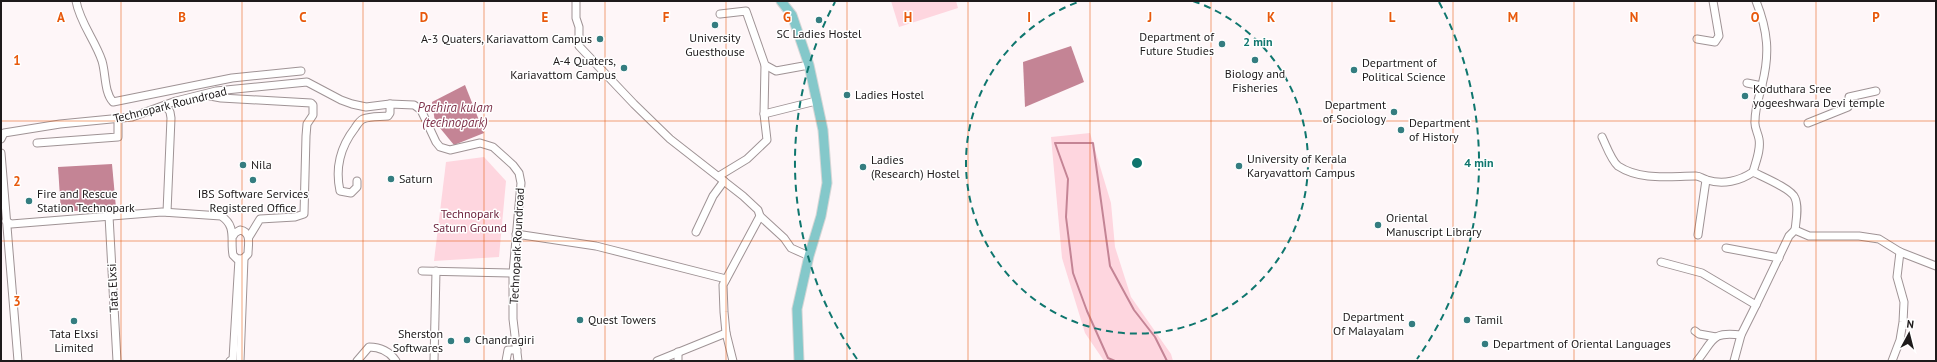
<svg xmlns="http://www.w3.org/2000/svg" width="1937" height="362" font-family="'PT Sans',sans-serif">
	<rect width="100%" height="100%" fill="#fef6f8"/>
	<g fill="#fed6df">
		<polygon points="891,1 956,1 958,8 899,27"/>
		<polygon points="1090,133 1111,203 1115,247 1131,297 1171,354 1173,361 1104,361 1085,333 1062,258 1051,137"/>
		<polygon points="484,157 506,181 499,257 434,261 446,162"/>
	</g>
	<g fill="#c48495">
		<polygon points="1071,46 1084,82 1025,107 1023,62"/>
		<polygon points="465,85 484,133 454,145 435,122 432,102"/>
		<polygon points="112,164 116,208 61,212 58,167"/>
	</g>
	<g fill="none" stroke-linecap="round" stroke-linejoin="round">
		<polyline stroke="#c48495" stroke-width="2" points="1115,361 1108,358 1087,311 1073,273 1066,217 1068,179 1055,143 1093,143 1110,266 1134,310 1155,337 1167,361"/>
		<g stroke="#9f9395" stroke-width="9">
			<g id="minor">
				<path d="M76 1C80 23 95 40 102 61 106 74 104 92 113 102L232 78 301 71"/>
				<polyline points="576,1 576,18 579,27 579,46 634,104 670,139 743,196 758,210 760,216 784,238 791,248 809,256"/>
				<polyline points="720,14 746,11 765,65 776,71 809,65"/>
				<polyline points="1697,39 1715,42 1719,36 1713,1"/>
				<polyline points="1747,83 1762,86"/>
				<polyline points="205,95 221,98 311,103 313,105 313,115 307,124 306,136 304,214 295,217 260,219 249,237"/>
				<polyline points="165,105 170,112 171,118 167,212"/>
				<polyline points="764,114 816,101"/>
				<polyline points="1808,123 1848,107 1849,97 1876,91"/>
				<path d="M1602 137C1606 145 1611 160 1618 166 1641 181 1670 176 1696 176 1700 176 1703 179 1707 180 1723 185 1740 181 1753 172 1756 161 1761 150 1759 139 1758 133 1754 127 1755 121 1755 108 1759 97 1762 85 1770 54 1768 31 1756 1"/>
				<polyline points="1,139 4,133 60,124 132,117 176,101 216,91 307,82 341,100 352,104 366,107 390,104 414,105 421,110 436,142 440,147 450,150 480,143 493,147 513,165 519,173 521,183 513,273 513,319 518,361"/>
				<polyline points="37,143 118,137 118,119"/>
				<polyline points="1,153 18,361"/>
				<path d="M1753 172C1763 177 1792 189 1795 198 1799 207 1796 221 1795 230"/>
				<polyline points="719,176 747,159 767,140 764,114 765,65"/>
				<path d="M357 181V187L351 193 340 191C335 168 341 146 355 128 357 125 359 121 363 119 371 116 380 117 388 116L390 113V104"/>
				<polyline points="109,216 117,361"/>
				<path d="M6 221 11 224 162 212 221 216C237 226 230 240 233 255L237 259H243L248 254C248 245 252 232 240 230L235 233 233 236"/>
				<polyline points="696,232 713,196 724,181"/>
				<polyline points="516,234 596,246 726,279"/>
				<polyline points="1698,235 1706,180"/>
				<polyline points="1726,248 1779,258"/>
				<polyline points="1661,262 1702,273 1756,305 1789,236 1795,230 1809,236 1859,236 1879,239 1900,252 1936,266"/>
				<polyline points="422,271 513,273"/>
				<polyline points="1695,331 1699,334 1716,337"/>
				<polyline points="230,361 233,359 239,259"/>
				<polyline points="240,361 244,258"/>
				<path d="M357 361 369 347C380 347 390 352 396 361"/>
				<polyline points="434,361 436,271"/>
				<polyline points="506,361 508,350 517,350"/>
				<polyline points="657,361 726,333"/>
				<polyline points="678,361 678,352"/>
				<polyline points="733,361 726,333 724,312 723,285 760,216"/>
				<path d="M1697 361C1714 340 1711 331 1741 335"/>
				<polyline points="1734,361 1741,335 1756,305"/>
				<polyline points="1892,361 1900,340 1903,322 1904,302 1897,277 1900,252"/>
			</g>
		</g>
		<g stroke="#d6d6d6" stroke-width="11">
			<polyline id="major" points="781,1 792,15 809,65 823,130 827,183 821,216 809,256 797,309 799,361"/>
		</g>
		<use href="#minor" stroke="#fff" stroke-width="7"/>
		<use href="#major" stroke="#84c8ca" stroke-width="9"/>
	</g>
	<path fill="none" stroke="#e8590c" stroke-width="1" stroke-opacity="0.55" d="M121 1V361M242 1V361M363 1V361M484 1V361M605 1V361M726 1V361M847 1V361M968 1V361M1090 1V361M1211 1V361M1332 1V361M1453 1V361M1574 1V361M1695 1V361M1816 1V361M1 121H1936M1 241H1936"/>
	<g fill="none" stroke="#0f766e" stroke-width="2" stroke-dasharray="7 5">
		<path d="M1193 1A171 171 0 1 1 1081 1"/>
		<path d="M857 359A342 342 0 0 1 835 2M1439 2A342 342 0 0 1 1417 359"/>
	</g>
	<g fill="#347d80" stroke="#fff" stroke-width="1.5">
		<circle cx="819" cy="20" r="4"/>
		<circle cx="715" cy="25" r="4"/>
		<circle cx="600" cy="39" r="4"/>
		<circle cx="1222" cy="44" r="4"/>
		<circle cx="1255" cy="60" r="4"/>
		<circle cx="624" cy="68" r="4"/>
		<circle cx="1354" cy="70" r="4"/>
		<circle cx="847" cy="95" r="4"/>
		<circle cx="1745" cy="96" r="4"/>
		<circle cx="1394" cy="112" r="4"/>
		<circle cx="1401" cy="130" r="4"/>
		<circle cx="243" cy="165" r="4"/>
		<circle cx="1239" cy="166" r="4"/>
		<circle cx="863" cy="167" r="4"/>
		<circle cx="391" cy="179" r="4"/>
		<circle cx="253" cy="180" r="4"/>
		<circle cx="29" cy="201" r="4"/>
		<circle cx="1378" cy="225" r="4"/>
		<circle cx="580" cy="320" r="4"/>
		<circle cx="1467" cy="320" r="4"/>
		<circle cx="74" cy="321" r="4"/>
		<circle cx="1412" cy="324" r="4"/>
		<circle cx="467" cy="340" r="4"/>
		<circle cx="451" cy="341" r="4"/>
		<circle cx="1485" cy="344" r="4"/>
	</g>
	<g text-anchor="middle" stroke-width="3" stroke-linejoin="round" paint-order="stroke">
		<g font-size="12" fill="#1e1a1b" stroke="#fff" text-anchor="start">
			<text x="819" y="38" text-anchor="middle">SC Ladies Hostel</text>
			<text x="1214" y="41" text-anchor="end">Department of<tspan x="1214" dy="14">Future Studies</tspan></text>
			<text x="715" y="42" text-anchor="middle">University<tspan x="715" dy="14">Guesthouse</tspan></text>
			<text x="592" y="43" text-anchor="end">A-3 Quaters, Kariavattom Campus</text>
			<text x="616" y="65" text-anchor="end">A-4 Quaters,<tspan x="616" dy="14">Kariavattom Campus</tspan></text>
			<text x="1362" y="67">Department of<tspan x="1362" dy="14">Political Science</tspan></text>
			<text x="1255" y="78" text-anchor="middle">Biology and<tspan x="1255" dy="14">Fisheries</tspan></text>
			<text x="1753" y="93">Koduthara Sree<tspan x="1753" dy="14">yogeeshwara Devi temple</tspan></text>
			<text x="855" y="99">Ladies Hostel</text>
			<text x="1386" y="109" text-anchor="end">Department<tspan x="1386" dy="14">of Sociology</tspan></text>
			<text x="1409" y="127">Department<tspan x="1409" dy="14">of History</tspan></text>
			<text x="1247" y="163">University of Kerala<tspan x="1247" dy="14">Karyavattom Campus</tspan></text>
			<text x="871" y="164">Ladies<tspan x="871" dy="14">(Research) Hostel</tspan></text>
			<text x="251" y="169">Nila</text>
			<text x="399" y="183">Saturn</text>
			<text x="37" y="198">Fire and Rescue<tspan x="37" dy="14">Station Technopark</tspan></text>
			<text x="253" y="198" text-anchor="middle">IBS Software Services<tspan x="253" dy="14">Registered Office</tspan></text>
			<text x="1386" y="222">Oriental<tspan x="1386" dy="14">Manuscript Library</tspan></text>
			<text x="1404" y="321" text-anchor="end">Department<tspan x="1404" dy="14">Of Malayalam</tspan></text>
			<text x="588" y="324">Quest Towers</text>
			<text x="1475" y="324">Tamil</text>
			<text x="74" y="338" text-anchor="middle">Tata Elxsi<tspan x="74" dy="14">Limited</tspan></text>
			<text x="443" y="338" text-anchor="end">Sherston<tspan x="443" dy="14">Softwares</tspan></text>
			<text x="475" y="344">Chandragiri</text>
			<text x="1493" y="348">Department of Oriental Languages</text>
		</g>
		<g font-size="12" fill="#1e1a1b" stroke="#fff">
			<text transform="translate(170 105) rotate(-14)" y="4">Technopark Roundroad</text>
			<text transform="translate(517 246) rotate(-87)" y="4">Technopark Roundroad</text>
			<text transform="translate(113 288) rotate(-93)" y="4">Tata Elxsi</text>
		</g>
		<g font-size="12" fill="#6a1e39" stroke="#fff">
			<text x="470" y="218">Technopark<tspan x="470" dy="14">Saturn Ground</tspan></text>
		</g>
		<g font-size="13" font-style="italic" fill="#7f324b" stroke="#fff">
			<text x="455" y="112">Pachira kulam<tspan x="455" dy="15">(technopark)</tspan></text>
		</g>
	</g>
	<g font-size="13" text-anchor="middle" font-weight="bold" fill="#e8590c" stroke="#fff" stroke-width="3" stroke-linejoin="round" paint-order="stroke">
		<text x="61" y="22">A</text>
		<text x="182" y="22">B</text>
		<text x="303" y="22">C</text>
		<text x="424" y="22">D</text>
		<text x="545" y="22">E</text>
		<text x="666" y="22">F</text>
		<text x="787" y="22">G</text>
		<text x="908" y="22">H</text>
		<text x="1029" y="22">I</text>
		<text x="1150" y="22">J</text>
		<text x="1271" y="22">K</text>
		<text x="1392" y="22">L</text>
		<text x="1513" y="22">M</text>
		<text x="1634" y="22">N</text>
		<text x="1755" y="22">O</text>
		<text x="1876" y="22">P</text>
		<text x="17" y="65">1</text>
		<text x="17" y="186">2</text>
		<text x="17" y="306">3</text>
	</g>
	<circle cx="1137" cy="163" r="6" fill="#0f766e" stroke="#fff" stroke-width="2"/>
	<g font-size="12" text-anchor="middle" font-weight="bold" fill="#0f766e" stroke="#fff" stroke-width="3" stroke-linejoin="round" paint-order="stroke">
		<text x="1258" y="46">2 min</text>
		<text x="1479" y="167">4 min</text>
	</g>
	<rect width="1937" height="362" fill="none" stroke="#1e1a1b" stroke-width="4"/>
	<g transform="translate(1909 334) rotate(7)" stroke="#ffffff" stroke-width="3" paint-order="stroke">
	<path d="M0-3L7 15L0 10L-7 15Z" fill="#1e1a1b"/>
	<text y="-6" font-size="11" font-weight="bold" text-anchor="middle" fill="#1e1a1b">N</text>
	</g>
</svg>
